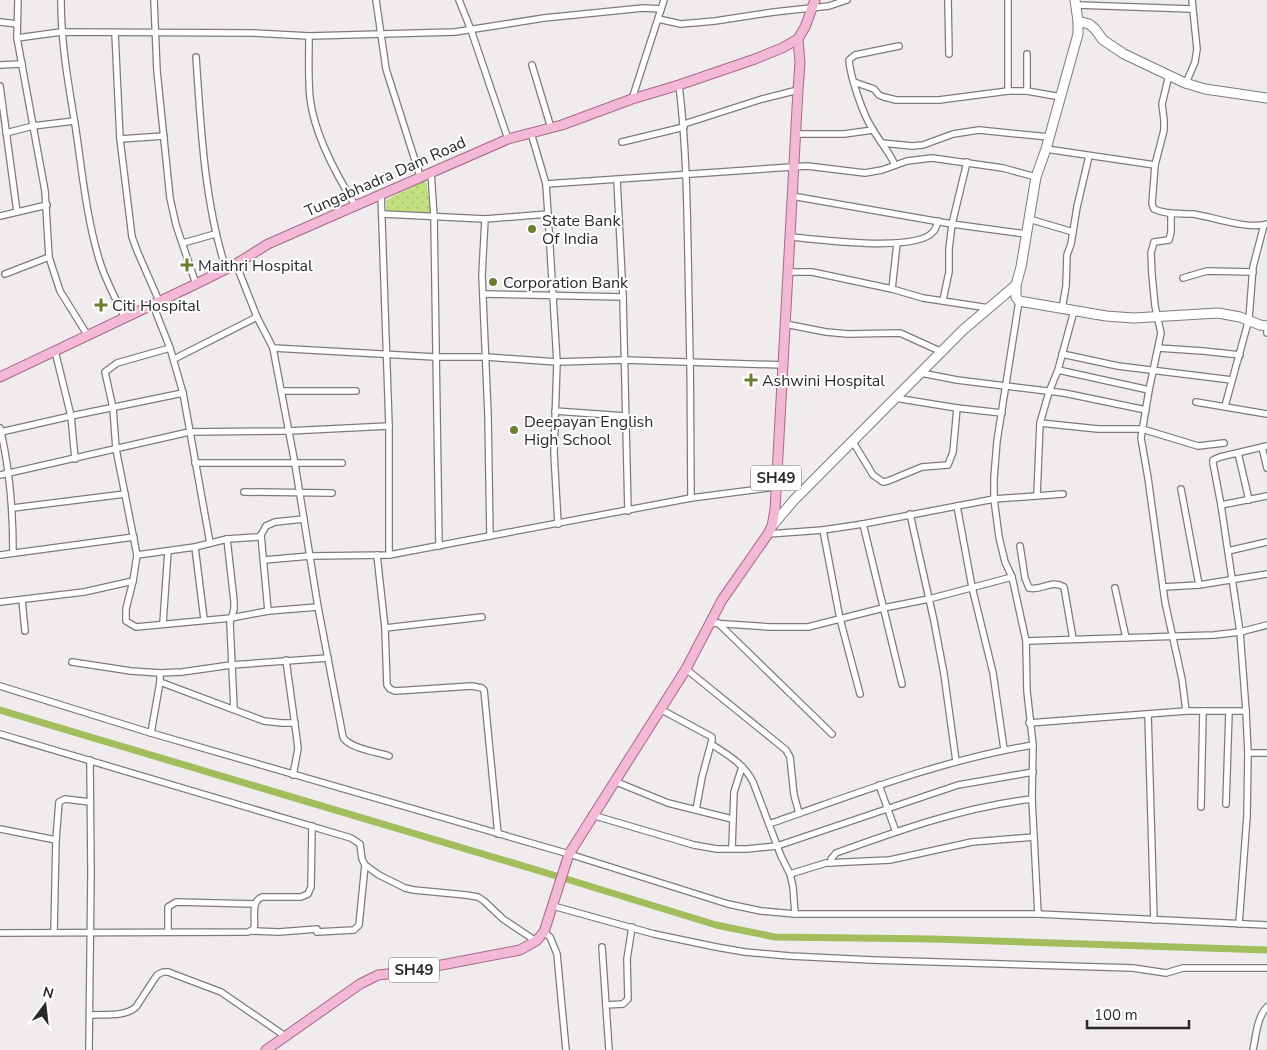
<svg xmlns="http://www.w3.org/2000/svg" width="1267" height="1050" font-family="'Nunito Sans',sans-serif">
	<defs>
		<pattern id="grass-dots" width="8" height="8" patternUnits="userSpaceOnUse" patternTransform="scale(1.25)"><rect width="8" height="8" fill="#c3e07e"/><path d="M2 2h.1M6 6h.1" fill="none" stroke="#a8c06d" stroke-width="1.8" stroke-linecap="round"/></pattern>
	</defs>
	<rect width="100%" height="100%" fill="#f0ecee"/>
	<polygon fill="url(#grass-dots)" points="426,180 431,213 387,212 386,200"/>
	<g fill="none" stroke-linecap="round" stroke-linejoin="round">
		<polyline stroke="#a2bd5b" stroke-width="7" points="0,710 550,874 716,925 775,937 933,939 1267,950"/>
		<g stroke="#7e7a7c" stroke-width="8">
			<g id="street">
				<polyline points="18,0 17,38 45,191 49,257 60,291 88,336"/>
				<path d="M61 0C61 43 68 82 75 124 82 169 86 216 99 259 105 280 116 299 125 318"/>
				<polyline points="154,0 157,71 170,198 176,225 196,284"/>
				<polyline points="376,0 386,69 420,176"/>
				<polyline points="459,0 471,30 508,139"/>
				<polyline points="948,0 949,54"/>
				<polyline points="1077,5 1192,9"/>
				<polyline points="658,19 681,24 715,21 774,12 829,6 847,0"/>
				<polyline points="0,22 17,24"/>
				<polyline points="115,33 120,139 132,237 138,253 159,301"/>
				<path d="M309 36C309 57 308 78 310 98 314 133 337 176 355 205"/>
				<polyline points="17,38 61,32 253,33 309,36 455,32 544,18 643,8 661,9"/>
				<polyline points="1027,54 1027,91"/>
				<path d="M196 57C201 127 204 202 226 269"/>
				<polyline points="0,65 22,64"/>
				<polyline points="532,65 551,128"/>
				<path d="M1169 75 1162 104 1164 120V130L1155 165 1152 204 1154 209C1166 215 1180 213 1193 214 1214 217 1248 230 1267 224"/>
				<polyline points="854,82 874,89 879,95 884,97 896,100 939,100 1008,91 1027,91 1061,97"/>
				<polyline points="1186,83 1195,62 1197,49 1192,0"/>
				<path d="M679 85C686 142 687 198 688 255 690 336 691 417 691 498"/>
				<polyline points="0,86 17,212"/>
				<polyline points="1008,91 1008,0"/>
				<polyline points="632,99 664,0"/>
				<polyline points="684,124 762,99 798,90"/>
				<polyline points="6,133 33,126 74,121"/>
				<polyline points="531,133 546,184 548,214 557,362 554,453 558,524"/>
				<polyline points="795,134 844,134 873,130"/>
				<polyline points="120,139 164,136"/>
				<polyline points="622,142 684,127"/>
				<polyline points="882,143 912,146 923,145 953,134 979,130 1049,137"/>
				<polyline points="1046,149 1155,165"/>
				<path d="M895 165C889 151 879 141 872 128 863 115 850 76 849 60L855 55 899 46"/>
				<polyline points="431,172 434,217 439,546"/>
				<polyline points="617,180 623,297 628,511"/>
				<polyline points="546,184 807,166 865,173 882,170 907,161 932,158 1003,168 1036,177"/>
				<polyline points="381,193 389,426 389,555"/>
				<polyline points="792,196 952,224 1026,234"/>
				<polyline points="383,214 485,219"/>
				<polyline points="1171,214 1171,232 1169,240 1154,242 1151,253 1152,275 1155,306 1161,333 1149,390 1141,438 1148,478 1165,602 1182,679 1186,711"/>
				<polyline points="0,216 47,205"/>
				<polyline points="1029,219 1073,232"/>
				<path d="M790 237C818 239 915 253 933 232 936 229 937 225 938 221"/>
				<polyline points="183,243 215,234"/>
				<path d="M236 264 257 317 273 348 295 464 318 607 343 737C348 748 377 752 389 756"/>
				<polyline points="788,272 812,272 892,289 923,298 989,308"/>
				<polyline points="5,274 49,257"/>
				<polyline points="1183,278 1207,271 1253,272"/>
				<polyline points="892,289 897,243"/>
				<polyline points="483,294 623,297"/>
				<polyline points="943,300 949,272 949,249 952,224 967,162"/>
				<polyline points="1019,301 997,441 994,478 994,499 999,537 1005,562 1012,577 1026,641 1027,691 1033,745 1032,799 1038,914"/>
				<polyline points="153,305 170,348 183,393 210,543"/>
				<polyline points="1062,309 1066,286 1067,255 1071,244 1077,207 1089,156"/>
				<polyline points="785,324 826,332 848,334 900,333 942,352"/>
				<polyline points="1267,325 1267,333"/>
				<polyline points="170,348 117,363 105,372 113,408 116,449 137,555 133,581 126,609 126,621 136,627 231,618 268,611 318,607"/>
				<polyline points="273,348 435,357 486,357 557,362 624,360 783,365"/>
				<polyline points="1158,348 1203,351 1240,355"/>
				<polyline points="55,351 71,416 75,459"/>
				<polyline points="1062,354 1118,366 1232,380"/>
				<polyline points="174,359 257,317"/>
				<polyline points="1058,370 1149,390"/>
				<polyline points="921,373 957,380 1064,393 1146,410"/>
				<polyline points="282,391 356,391"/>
				<polyline points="895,398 957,408 1002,413"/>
				<polyline points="1196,402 1267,414"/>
				<polyline points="1225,406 1249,319 1253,267 1264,225"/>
				<polyline points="555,411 625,416"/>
				<polyline points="1040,423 1098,429 1142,429 1198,446 1224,443"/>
				<path d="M0 428C10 469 13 511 13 553"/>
				<polyline points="1,432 71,416 183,393"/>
				<polyline points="853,442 873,475 883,482 888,481 922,467 948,465 953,452 957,408"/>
				<polyline points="1262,447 1267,468"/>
				<polyline points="1238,453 1249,500"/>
				<polyline points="195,463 342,463"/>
				<polyline points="0,475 189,432 288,431 389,426"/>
				<polyline points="1181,489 1199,585"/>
				<polyline points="244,492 332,493"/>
				<polyline points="1037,495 1040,423 1049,392 1058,370 1074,311"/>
				<polyline points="1221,505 1267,496"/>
				<polyline points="957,506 972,587 993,673 1004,749"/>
				<polyline points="13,508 125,494"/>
				<polyline points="910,514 934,621 944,674 956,761"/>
				<polyline points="863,524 902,684"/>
				<polyline points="823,530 840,619 860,694"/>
				<polyline points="768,534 823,530 863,524 994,499 1063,494"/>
				<polyline points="261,535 268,611"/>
				<polyline points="490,536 488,415 482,275 485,219 548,214"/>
				<polyline points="227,539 258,537 261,535 266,526 275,522 304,519"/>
				<path d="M1020 546 1025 578 1029 588C1042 591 1051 579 1064 587L1073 639"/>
				<polyline points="195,547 204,619"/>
				<polyline points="1228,551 1267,542"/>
				<polyline points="0,555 134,537"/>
				<polyline points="137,555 195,547 227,539 234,601 234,609 230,623 234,709"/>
				<polyline points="377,555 385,628 387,685 390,689 395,691 472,686 482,688 484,690 498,834"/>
				<polyline points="264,560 310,556 389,555 691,498 776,487"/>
				<polyline points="1163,587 1199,585 1267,574"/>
				<polyline points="1115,588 1126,638"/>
				<polyline points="22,600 25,631"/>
				<polyline points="0,602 84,592 133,581"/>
				<polyline points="163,623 168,551"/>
				<polyline points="710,623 770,627 808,627 883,608 929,599 1012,577"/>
				<polyline points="718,623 832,734"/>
				<polyline points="385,628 482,617"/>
				<polyline points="1026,641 1214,635 1240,632 1267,625"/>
				<polyline points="286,660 297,740 298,749 293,775"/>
				<polyline points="72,662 131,671 160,673 182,672 231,665 328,658"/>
				<polyline points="686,669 786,750 790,757 794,795 799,813"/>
				<polyline points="160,682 264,721 282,723 295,723"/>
				<polyline points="0,686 151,733 569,854 728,904 761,911 795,914 1038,914 1267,925"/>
				<polyline points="660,709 712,737 712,740 702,777 696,810"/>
				<polyline points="1148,714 1154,920"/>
				<polyline points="1029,723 1186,711 1246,711"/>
				<polyline points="151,733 160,682 160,673"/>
				<polyline points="0,734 351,838 360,844 362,859 365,865 379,875 405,888 414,890 466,895 478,897 484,901 503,919 536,941"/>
				<path d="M711 744C728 755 744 764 753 782L781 856 790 874 793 887 795 914"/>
				<polyline points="1248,753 1267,753"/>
				<polyline points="614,781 668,803 732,819"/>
				<polyline points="879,785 896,832"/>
				<polyline points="1226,804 1229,712"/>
				<polyline points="1201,807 1203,711"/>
				<polyline points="592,815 694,845 717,849 747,849 777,846 958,785 1033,772"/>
				<path d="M769 824C856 794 941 760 1033 745"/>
				<polyline points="0,829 56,840"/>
				<polyline points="732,848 734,792 742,767"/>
				<path d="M831 863V859L836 853C900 830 964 807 1032 799"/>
				<polyline points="790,874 826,863 890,860 972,842 1034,837"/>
				<polyline points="553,906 654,934 716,947 745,952 790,956 872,960 1133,968 1166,973 1183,968 1267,968"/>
				<polyline points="1239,924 1247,816 1248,753 1246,711 1240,632 1221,505 1213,463 1213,460 1220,457 1267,446"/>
				<polyline points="252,931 279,932 317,929"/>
				<polyline points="54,932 56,840 59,802 65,799 90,802"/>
				<polyline points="168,932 168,907 176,902 254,904"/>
				<polyline points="317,932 354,930 359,925 365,865"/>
				<polyline points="544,932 550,937 557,954 566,1050"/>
				<path d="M0 933 248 932 254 929C256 918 250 902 262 897H301L308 894 311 887 312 826"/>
				<polyline points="602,947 609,1050"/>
				<polyline points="606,1005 623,1004 628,999 627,959 632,927"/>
				<path d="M90 1015C105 1014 125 1017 136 1007L157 975 163 972H168L221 992 285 1036"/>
				<polyline points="89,1050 91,873 90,760"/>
				<path d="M1253 1050C1256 1036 1257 1017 1267 1007"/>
			</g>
		</g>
		<g stroke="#7e7a7c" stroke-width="11">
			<g id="secondary">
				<polyline points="1075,0 1078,21 1089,24 1095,29 1103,40 1124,54 1185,83 1205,89 1267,98"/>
				<polyline points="1016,285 1016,297 1019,301 1106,316 1134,318 1218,313 1240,317 1260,325 1267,326"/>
				<polyline points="772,526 794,500 963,330 1016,285 1021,267 1036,177 1046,149 1078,34 1078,21"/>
			</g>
		</g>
		<g stroke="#a86889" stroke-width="11">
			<g id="primary">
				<polyline points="0,377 196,284 236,264 268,244 508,139 562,125 632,99 679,85 755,59 782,48 798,39"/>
				<polyline points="266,1050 360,984 378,975 405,972 520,950 536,941 544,932 569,854 686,669 722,600 768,534 772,526 775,510 798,90 800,63 798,39 805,27 815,0"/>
			</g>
		</g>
		<use href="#street" stroke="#fff" stroke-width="5.5"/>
		<use href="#secondary" stroke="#fff" stroke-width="9"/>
		<use href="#primary" stroke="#f4b8d7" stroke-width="9"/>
	</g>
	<g fill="#697e2f" stroke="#fff" stroke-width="2">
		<circle cx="532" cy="229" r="5"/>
		<path d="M184.5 257.5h5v5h5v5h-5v5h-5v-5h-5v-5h5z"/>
		<circle cx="493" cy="282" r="5"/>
		<path d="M98.5 297.5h5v5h5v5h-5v5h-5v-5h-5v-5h5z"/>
		<path d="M748.5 372.5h5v5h5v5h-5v5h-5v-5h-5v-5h5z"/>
		<circle cx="514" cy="430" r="5"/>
	</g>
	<g text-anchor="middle" stroke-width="4" stroke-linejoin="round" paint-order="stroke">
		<g fill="#fff" stroke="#6b6a6b" stroke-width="1">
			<rect x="751" y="465.5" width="50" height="25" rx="4"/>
			<rect x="389" y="957.5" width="50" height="25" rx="4"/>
		</g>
		<g font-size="15" font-weight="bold" fill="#2b2a2b">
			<text x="776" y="483">SH49</text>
			<text x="414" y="975">SH49</text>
		</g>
		<g font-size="16" fill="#2b2a2b" stroke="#fff">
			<text transform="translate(385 176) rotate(-24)" y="6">Tungabhadra Dam Road</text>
		</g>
		<g font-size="16" fill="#2b2a2b" stroke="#fff" text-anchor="start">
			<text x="542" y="226">State Bank<tspan x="542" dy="18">Of India</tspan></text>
			<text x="198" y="271">Maithri Hospital</text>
			<text x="503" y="288">Corporation Bank</text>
			<text x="112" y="311">Citi Hospital</text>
			<text x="762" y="386">Ashwini Hospital</text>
			<text x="524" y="427">Deepayan English<tspan x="524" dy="18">High School</tspan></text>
		</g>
	</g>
	<g transform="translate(45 1005) rotate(15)" stroke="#ffffff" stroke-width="4" paint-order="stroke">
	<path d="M0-4L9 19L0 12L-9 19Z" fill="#2b2a2b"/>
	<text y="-8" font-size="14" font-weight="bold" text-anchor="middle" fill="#2b2a2b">N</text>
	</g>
	<path d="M1087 1020v8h102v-8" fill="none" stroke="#2b2a2b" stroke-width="2.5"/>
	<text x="1094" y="1020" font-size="15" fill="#2b2a2b" stroke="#ffffff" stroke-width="4" paint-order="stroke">100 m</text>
</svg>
